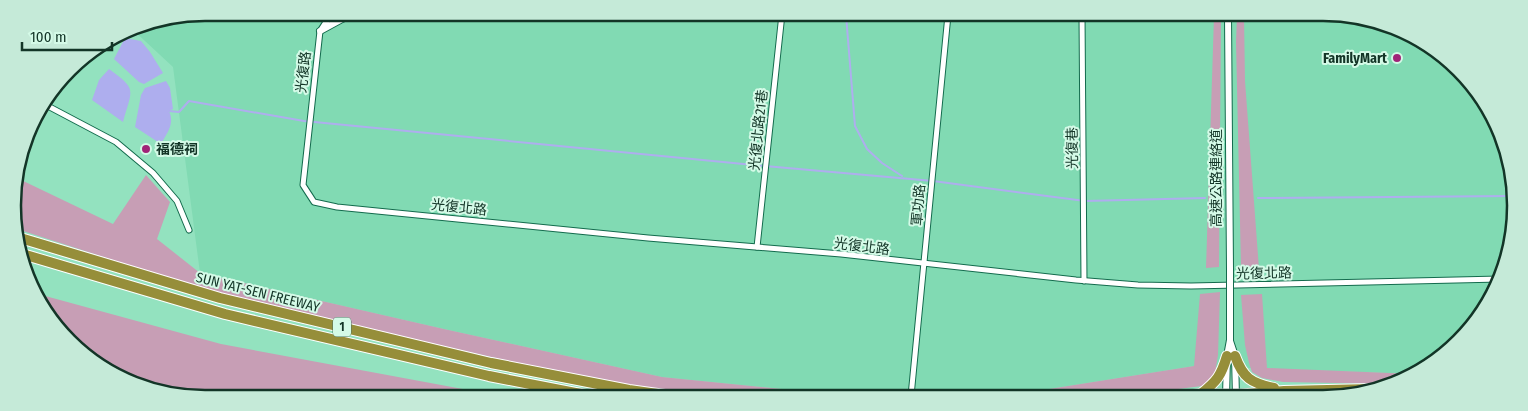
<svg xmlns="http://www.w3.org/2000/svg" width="1528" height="411" font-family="'Fira Sans Condensed','Noto Sans TC',sans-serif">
	<rect width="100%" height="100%" fill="#93e2bf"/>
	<polygon fill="#81dab3" points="206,13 1360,16 1429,45 1483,98 1512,168 1512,243 1495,291 1459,342 1414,374 1194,366 1005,396 850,396 662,377 444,329 200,273 173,67 131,28"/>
	<g fill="#c79eb5">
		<polygon points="1214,16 1221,16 1219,267 1206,268"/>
		<polygon points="1237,16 1244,16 1245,81 1259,269 1241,268 1236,42"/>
		<polygon points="146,175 170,202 157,239 200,273 444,329 662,377 850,396 683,396 629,388 385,333 193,286 17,229 13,193 17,178 113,224"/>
		<polygon points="1220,292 1218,355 1214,380 1202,386 1123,396 1005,396 1194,366 1200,294"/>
		<polygon points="38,294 221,344 495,395 168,395 109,372 52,323"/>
		<polygon points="1262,294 1267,368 1414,374 1408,379 1390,384 1283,382 1262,378 1252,372 1249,363 1245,345 1241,295"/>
	</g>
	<g fill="#aeaeee">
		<polygon points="125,38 141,41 150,52 163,73 144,84 139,82 114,59"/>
		<path d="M109 69C138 90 132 89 123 122L92 100 99 80Z"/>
		<path d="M166 81 170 88 173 109 169 111C175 124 167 133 161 144L135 127 141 95 145 88Z"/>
	</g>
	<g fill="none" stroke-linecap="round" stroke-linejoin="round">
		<g stroke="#aeaeee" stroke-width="2">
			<polyline points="846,15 855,126 867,149 882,163 902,176"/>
			<polyline points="169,111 179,112 189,101 304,121 765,166 933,181 1085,201 1205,198"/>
			<polyline points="1258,198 1512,196"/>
		</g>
		<g stroke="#136b4d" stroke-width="7">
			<g id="minor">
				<polyline points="1082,15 1084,281"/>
				<polyline points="320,31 303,185 314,202 337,207 648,238 841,254 1076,280 1138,285 1191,286 1500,279"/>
				<polyline points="44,104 116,142 153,173 177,201 189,230"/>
				<polyline points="757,247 782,14"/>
				<polyline points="911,396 948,15"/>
			</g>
		</g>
		<g stroke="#136b4d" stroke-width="8">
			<g id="tertiary">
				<polyline points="1228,16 1230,269"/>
				<polyline points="322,29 331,15 338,13"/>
				<polyline points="320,31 342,19 358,13"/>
				<polyline points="1230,341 1235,356 1236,397"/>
				<polyline points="1226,397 1227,356 1230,340 1230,296"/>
			</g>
		</g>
		<g stroke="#fff" stroke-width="12">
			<g id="motorway">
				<polyline points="17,237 220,298 491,363 629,390 672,396"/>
				<polyline points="19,253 225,314 489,376 591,396"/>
				<path d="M1235 356C1243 378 1251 383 1274 388"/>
				<path d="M1201 394C1217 381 1221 376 1227 356"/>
				<polyline points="1179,397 1201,394 1236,395 1284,391 1372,389"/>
			</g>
		</g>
		<use href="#minor" stroke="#fff" stroke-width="5"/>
		<use href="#tertiary" stroke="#fff" stroke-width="6"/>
		<use href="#motorway" stroke="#968e3a" stroke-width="10"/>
		<g stroke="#136b4d" stroke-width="8" stroke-linecap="butt">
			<polyline id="tertiary-bridge" points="1230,269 1230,296"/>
		</g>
		<use href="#tertiary-bridge" stroke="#fff" stroke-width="6"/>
	</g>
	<g fill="#a02478" stroke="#d4fae7" stroke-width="2">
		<circle cx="1397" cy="58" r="5"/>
		<circle cx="146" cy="149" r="5"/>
	</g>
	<g text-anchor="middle" stroke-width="4" stroke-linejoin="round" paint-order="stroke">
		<rect fill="#d4fae7" stroke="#4d7061" stroke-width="1" x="333" y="317.5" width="18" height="19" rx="4"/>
		<g font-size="12" font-weight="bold" fill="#133527">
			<text x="342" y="331">1</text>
		</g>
		<g font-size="14" font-weight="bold" fill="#133527" stroke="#d4fae7" text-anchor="end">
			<text x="1387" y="63">FamilyMart</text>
			<text x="156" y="154" text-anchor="start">福德祠</text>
		</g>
		<g font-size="14" fill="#133527" stroke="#d4fae7">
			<text transform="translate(303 72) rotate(-83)" y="5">光復路</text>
			<text transform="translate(758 130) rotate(-84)" y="5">光復北路21巷</text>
			<text transform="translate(1072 148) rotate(-91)" y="5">光復巷</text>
			<text transform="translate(1216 178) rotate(-90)" y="5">高速公路連絡道</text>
			<text transform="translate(918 205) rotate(-85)" y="5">軍功路</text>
			<text transform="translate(459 207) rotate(6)" y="5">光復北路</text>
			<text transform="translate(862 246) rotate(7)" y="5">光復北路</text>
			<text transform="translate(1264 273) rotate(-1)" y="5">光復北路</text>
			<text transform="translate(258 292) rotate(14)" y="5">SUN YAT-SEN FREEWAY</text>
		</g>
	</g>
	<path d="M0 0H1528V411H0ZM205 21H1323A184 184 0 0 1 1507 205V206A184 184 0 0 1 1323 390H205A184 184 0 0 1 21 206V205A184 184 0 0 1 205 21Z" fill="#c5ead8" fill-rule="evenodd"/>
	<path fill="none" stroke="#133527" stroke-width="2.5" d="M205 21H1323A184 184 0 0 1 1507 205V206A184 184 0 0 1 1323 390H205A184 184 0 0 1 21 206V205A184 184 0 0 1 205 21Z"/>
	<path d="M22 42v8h90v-8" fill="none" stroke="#133527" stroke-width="2.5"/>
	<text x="30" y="42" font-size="15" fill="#133527" stroke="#d4fae7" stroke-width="4" paint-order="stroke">100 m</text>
</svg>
